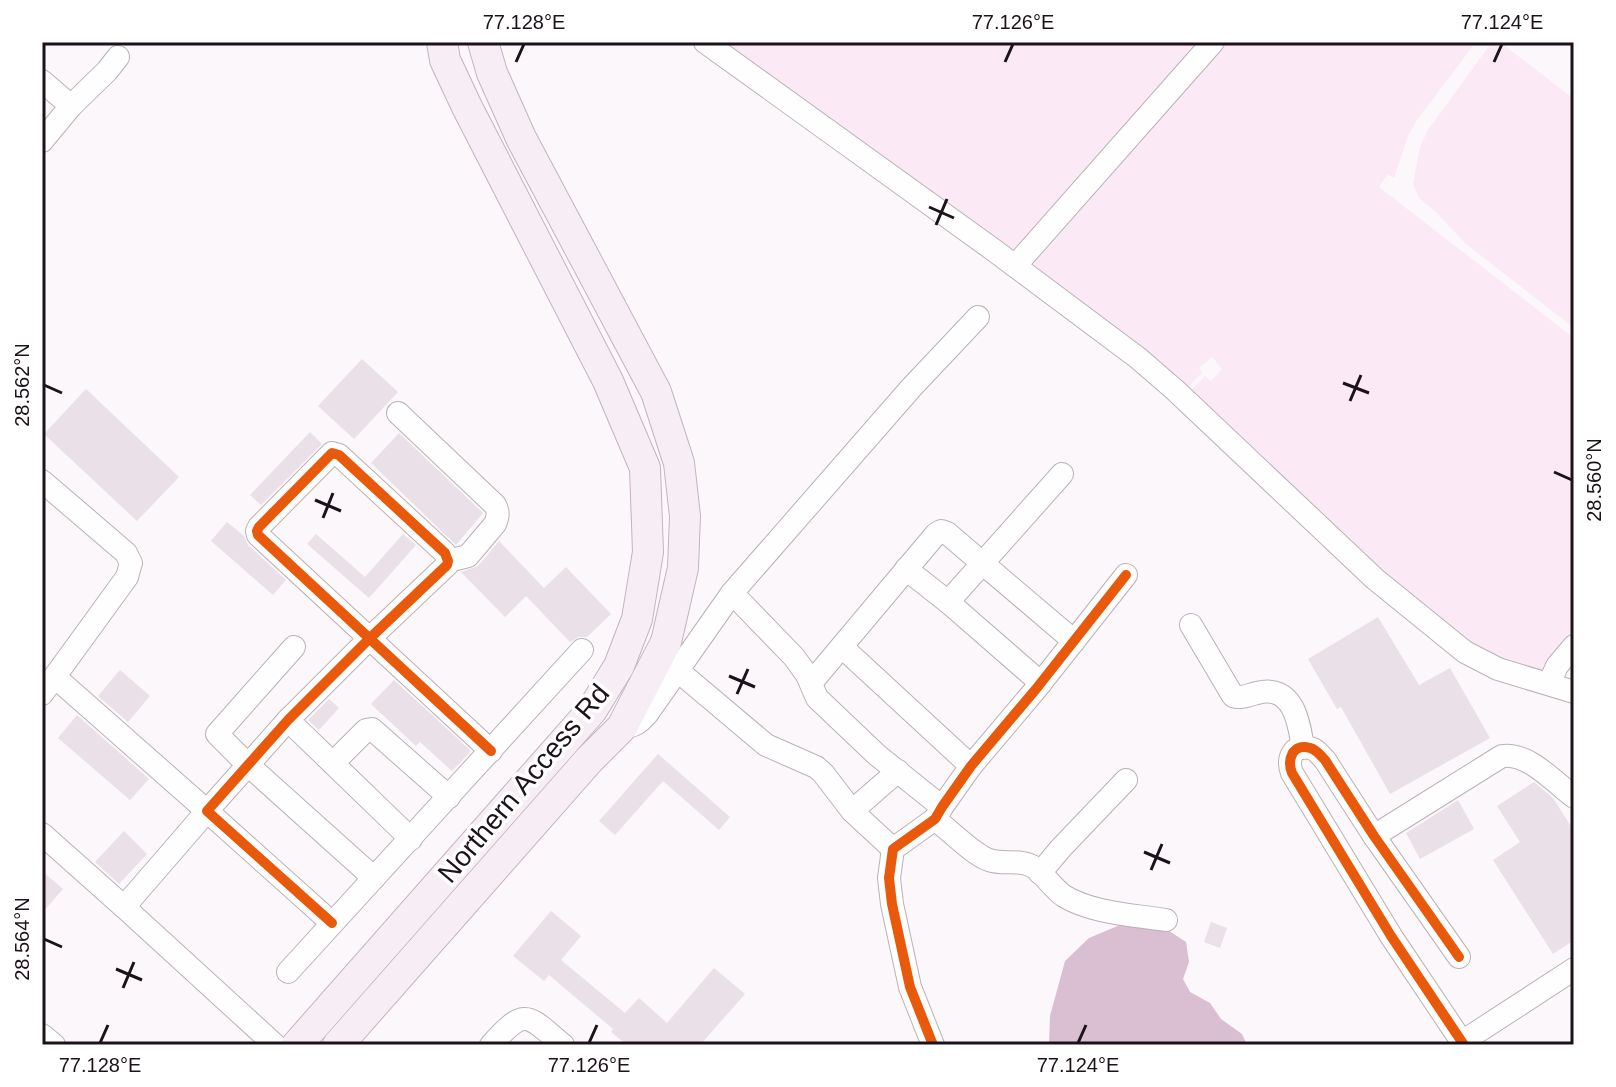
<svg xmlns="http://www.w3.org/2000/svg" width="1616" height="1087" font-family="Arial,sans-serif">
	<rect width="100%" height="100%" fill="#fcf7fa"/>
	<g fill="#fbeaf6">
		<polygon points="720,42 1202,42 1015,253"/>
		<polygon points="1226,42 1476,42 1417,120 1408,136 1394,178 1388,174 1379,187 1574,338 1574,640 1540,674 1479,650 1418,605 1190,392 1205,376 1211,381 1222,369 1212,357 1199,368 1202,373 1186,389 1031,266"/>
		<polygon points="1492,42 1500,42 1574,99 1574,328 1466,244 1436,212 1419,198 1413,184 1420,147 1428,130"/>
	</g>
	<polygon fill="#dabed1" points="1127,922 1157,923 1186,942 1189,962 1183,979 1190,992 1210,1003 1221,1019 1242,1034 1247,1045 1049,1045 1050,1016 1065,961 1089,938"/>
	<g fill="#eae0e7">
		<polygon points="362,359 398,392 354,439 318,406"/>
		<polygon points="86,389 179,477 137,521 44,434"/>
		<polygon points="310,432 322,444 261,505 250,495"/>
		<polygon points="399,433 483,513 456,545 371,463"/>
		<polygon points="227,522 244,536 248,545 286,580 273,595 211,541"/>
		<polygon points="316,534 365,577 403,534 416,545 369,598 307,544"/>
		<polygon points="499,541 544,588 566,567 611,614 587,637 579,637 570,642 526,596 505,617 461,572 478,566"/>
		<polygon points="1378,617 1419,685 1450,668 1490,738 1390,794 1341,707 1337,709 1308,659"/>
		<polygon points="120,670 150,696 128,722 98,696"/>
		<polygon points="394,680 471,751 452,771 420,742 416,746 371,704"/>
		<polygon points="329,699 339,708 319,730 308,720"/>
		<polygon points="77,715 149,779 130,800 58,738"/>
		<polygon points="658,754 730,817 719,830 663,781 615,835 599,821"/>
		<polygon points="1534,782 1553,798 1574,831 1574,940 1553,954 1493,860 1520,842 1497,806"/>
		<polygon points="1458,800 1474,829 1420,859 1406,833"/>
		<polygon points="124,831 147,854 119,884 95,862"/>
		<polygon points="42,871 63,889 42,913"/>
		<polygon points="551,911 581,936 561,960 625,1013 639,998 667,1023 714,968 745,994 700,1045 627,1045 611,1032 613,1029 549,975 544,981 513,956"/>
		<polygon points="1211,922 1227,928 1220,948 1204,942"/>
	</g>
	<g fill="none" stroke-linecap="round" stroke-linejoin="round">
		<g stroke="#b9b2b7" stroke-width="24">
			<g id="minor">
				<polyline points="705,42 995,251 1138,358 1175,390 1375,579 1465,652 1498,669 1574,692"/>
				<polyline points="42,81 71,106"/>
				<polyline points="42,141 71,106 107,71 118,57"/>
				<polyline points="1015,266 1213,42"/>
				<path d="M398 413 495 505C499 512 498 517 495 524L468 556 448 561"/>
				<polyline points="42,481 126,553 131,563 127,577 42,694"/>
				<polyline points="906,569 948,602 1041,683"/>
				<polyline points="732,593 794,657 807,675 817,698 877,755 942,807"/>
				<polyline points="948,602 1062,474"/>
				<path d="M1191 625 1233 696C1242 699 1248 695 1257 693 1293 684 1299 721 1303 748"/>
				<polyline points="294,647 217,734 247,764 374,878"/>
				<polyline points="842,647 971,766"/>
				<polyline points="677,670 766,745 816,767 823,773 852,811 893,849"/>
				<polyline points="55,677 207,811 124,907 275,1045"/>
				<polyline points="811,683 936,534 941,531 947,533 1074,641"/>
				<polyline points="1549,684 1557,666 1574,646"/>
				<polyline points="288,720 411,839"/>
				<path d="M622 727C634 727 639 723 647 714L732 593 911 388 978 317"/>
				<polyline points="333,763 366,730 372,729 449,797"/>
				<polyline points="852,811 898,771"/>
				<path d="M935 819C949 830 974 855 989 860 1003 865 1019 859 1032 866 1044 873 1052 888 1064 896 1091 913 1135 915 1166 920"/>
				<polyline points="42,834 124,907"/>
				<path d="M1374 836 1502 756C1528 752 1554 782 1574 797"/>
				<polyline points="1040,873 1061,848 1126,780"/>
				<polyline points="332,923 207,811 288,720 370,638 447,565 448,561 445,553 339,455 332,453 259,527 257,531 258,535 491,751"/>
				<path d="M1459 957 1374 836 1325 760C1321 756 1316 749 1310 748 1292 743 1287 760 1292 773L1391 936 1464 1045"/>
				<polyline points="288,972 582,650"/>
				<polyline points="42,1035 54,1045"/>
				<polyline points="1462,1042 1574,969"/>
				<path d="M491 1045C526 1006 527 1015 563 1045"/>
				<polyline points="933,1045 910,987 892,904 889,878 893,849 935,819 942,807 971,766 1036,689 1126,575"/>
			</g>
		</g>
		<g stroke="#c4b3c0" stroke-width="32">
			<g id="major">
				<polyline points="297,1045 592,710 619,666 637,619 648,552 645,468 608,381 467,107 445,60 442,42"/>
				<polyline points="338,1045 589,760 622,727 666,642 683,568 685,516 679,463 656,392 521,138 492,73 483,42"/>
			</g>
		</g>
		<use href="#minor" stroke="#fffefe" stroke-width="22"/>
		<use href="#major" stroke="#f7eef5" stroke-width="30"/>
		<g stroke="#fff" stroke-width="15">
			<g id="cycleway">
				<polyline points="332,923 207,811 288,720 370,638 447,565 448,561 445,553 339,455 332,453 259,527 257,531 258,535 491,751"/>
				<path d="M1459 957 1374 836 1325 760C1321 756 1316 749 1310 748 1292 743 1287 760 1292 773L1391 936 1464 1045"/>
				<polyline points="933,1045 910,987 892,904 889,878 893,849 935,819 942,807 971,766 1036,689 1126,575"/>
			</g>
		</g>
		<use href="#cycleway" stroke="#e8590c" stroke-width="10"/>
	</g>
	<path fill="none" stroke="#1c1219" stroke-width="3" d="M516 62 524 44M1005 62 1013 44M1494 62 1502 44M929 207 954 218M936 225 947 199M1343 383 1369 393M44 385 62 393M1350 401 1361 375M1554 472 1572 480M315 500 341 511M323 518 333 493M729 676 755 687M737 694 748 669M1144 852 1170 863M1151 870 1162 844M44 939 62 947M116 969 142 980M123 988 134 962M100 1043 108 1025M589 1043 597 1025M1078 1043 1086 1025"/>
	<g text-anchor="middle" stroke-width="7" stroke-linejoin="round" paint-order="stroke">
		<g font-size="28" fill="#1c1219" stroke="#fff">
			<text transform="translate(523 783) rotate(-50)" y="10">Northern Access Rd</text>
		</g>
	</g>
	<rect width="1616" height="1087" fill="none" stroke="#ffffff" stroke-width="88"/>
	<rect x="44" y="44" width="1528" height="999" fill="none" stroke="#1c1219" stroke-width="3"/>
	<g font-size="20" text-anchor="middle" fill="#1c1219">
		<text x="524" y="29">77.128°E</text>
		<text x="1013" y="29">77.126°E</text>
		<text x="1502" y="29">77.124°E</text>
		<text transform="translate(22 385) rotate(-90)" y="7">28.562°N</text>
		<text transform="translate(1594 480) rotate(-90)" y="7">28.560°N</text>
		<text transform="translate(22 939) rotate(-90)" y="7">28.564°N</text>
		<text x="100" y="1072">77.128°E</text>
		<text x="589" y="1072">77.126°E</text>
		<text x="1078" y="1072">77.124°E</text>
	</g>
</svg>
